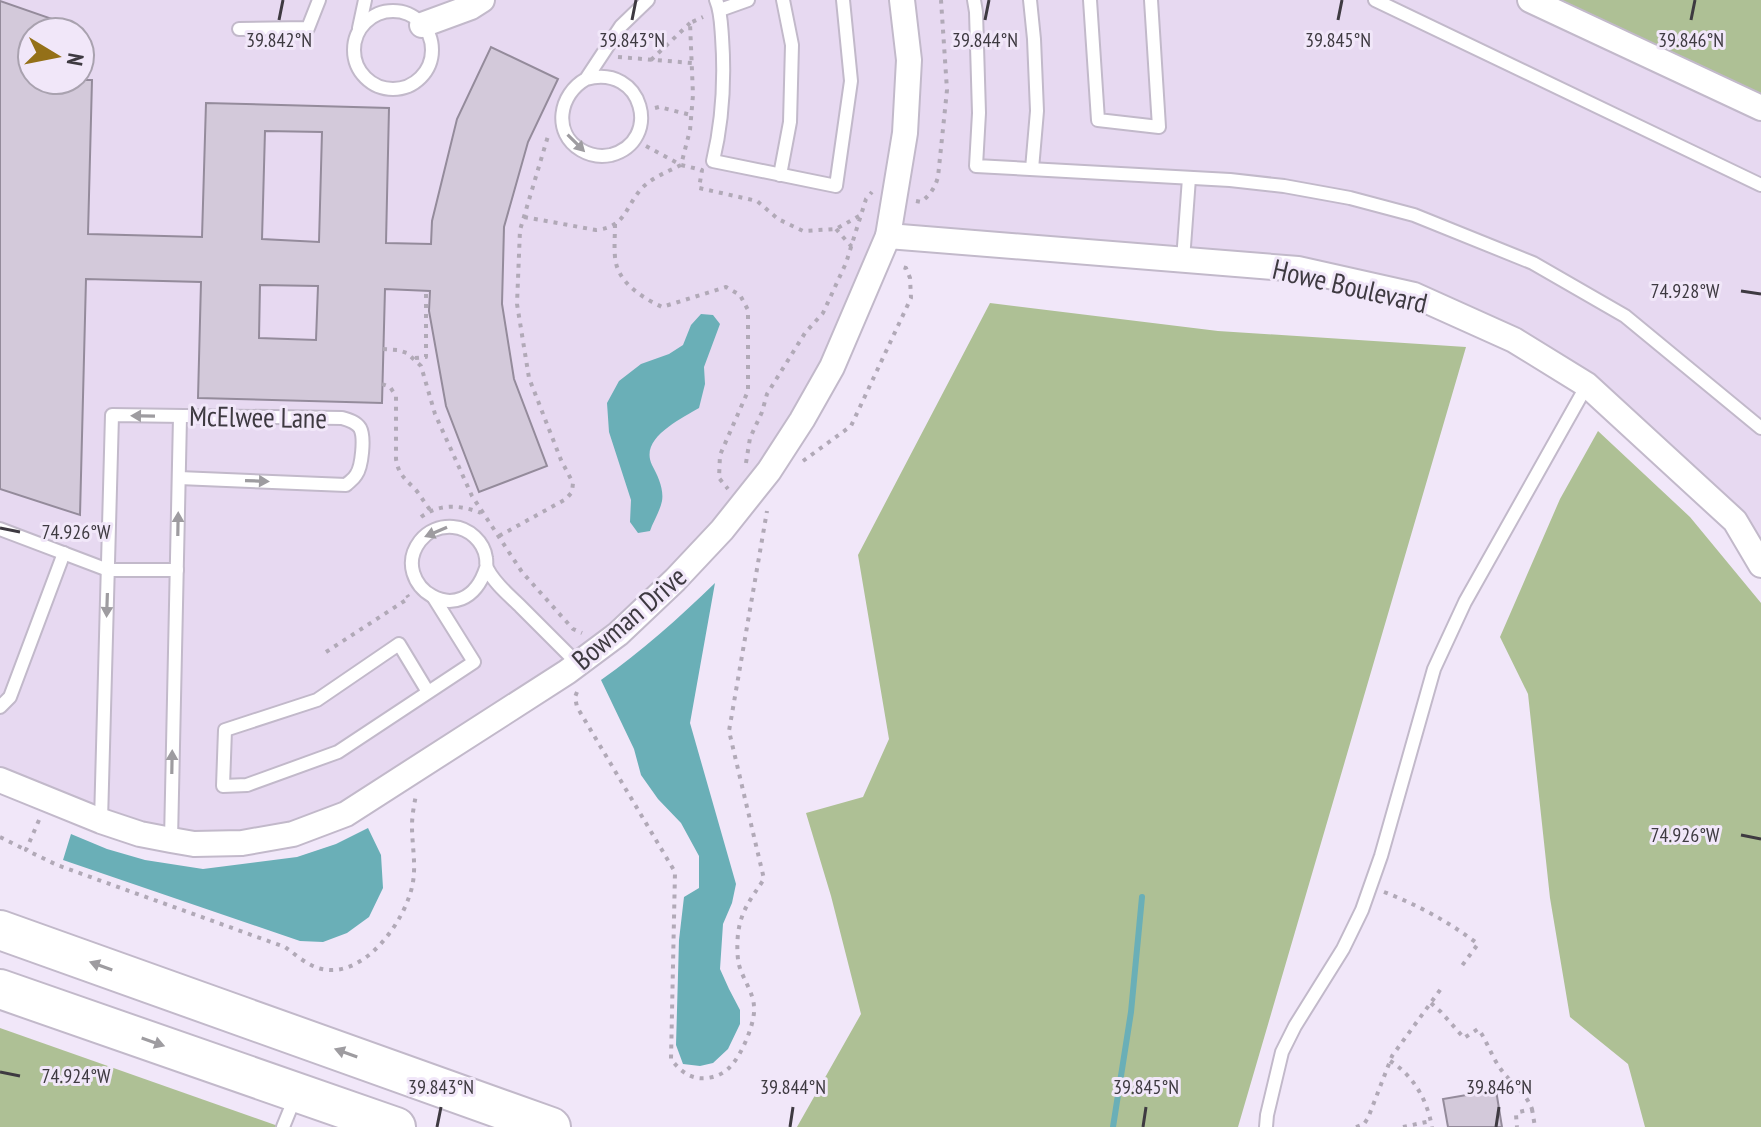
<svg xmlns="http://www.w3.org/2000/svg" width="1761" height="1127" font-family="'PT Sans Narrow',sans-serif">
	<rect width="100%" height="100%" fill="#f1e7f9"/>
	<path fill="#e7d9f1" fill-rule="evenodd" d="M0 0H1530L1761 108V565L1735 521 1514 340 1298 269 889 236 802 420 618 634 346 814 194 844 0 780ZM32 32H80V80H32Z"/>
	<g fill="#aec095">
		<polygon points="1530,0 1761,0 1761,108"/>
		<polygon points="990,303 1218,331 1466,347 1238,1127 797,1127 861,1014 831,896 806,813 863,797 889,739 858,555"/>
		<polygon points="1598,431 1690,517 1761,603 1761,1127 1645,1127 1628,1064 1570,1017 1550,898 1528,694 1500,637 1560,499"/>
		<polygon points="0,1028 281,1127 0,1127"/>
	</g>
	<g fill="#6aafb7">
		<path d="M701 314 713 315 720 324 704 367 705 384 699 408C681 419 639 438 652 465 658 476 664 489 662 501 660 511 653 522 650 531L638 533 630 522 631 500 609 432 607 403 619 381 641 364 669 354 683 345 691 325Z"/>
		<path d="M715 583 690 723 736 884 732 903 723 924 720 969 729 989 740 1010V1024L728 1049 713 1063 700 1066 683 1064 676 1045 679 940 684 897 699 888V856L681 823 658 799 641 775 634 749 601 680C642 651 679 618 715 583Z"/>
		<polygon points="368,828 381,855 383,888 369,917 347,933 323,942 300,941 63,860 71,834 107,849 145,860 203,869 297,857 336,844"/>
	</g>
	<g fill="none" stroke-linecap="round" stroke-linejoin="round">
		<polyline stroke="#6aafb7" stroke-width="6" points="1113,1127 1131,1012 1142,897"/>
	</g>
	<g fill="#d3c9da" stroke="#948b9b" stroke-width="2" fill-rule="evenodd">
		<path d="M0 1 81 29 80 32H32V80H92L88 234 202 237 206 103 389 108 386 243 431 244 432 221 457 119 491 47 558 79 528 142 504 227 502 304 514 379 547 466 479 492 446 406 429 311 430 291 385 289 382 403 198 398 201 282 86 279 80 515 0 489ZM265 131 322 132 319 242 262 239ZM260 285 318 286 316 340 259 338Z"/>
		<polygon points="1496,1090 1502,1127 1448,1127 1443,1099"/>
	</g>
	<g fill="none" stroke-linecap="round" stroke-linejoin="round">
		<g stroke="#c2b9ca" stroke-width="16">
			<g id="service">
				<path d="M716 0C721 12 721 24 722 37 725 79 723 119 713 161L836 186 851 81 843 0"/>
				<polyline points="974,0 976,12 979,113 976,166 1230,180 1284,186 1350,198 1414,215 1533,263 1625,316 1761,428"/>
				<polyline points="1030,0 1034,39 1037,111 1032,169"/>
				<polyline points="1090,0 1098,120 1159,127 1151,0"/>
				<polyline points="1375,0 1761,185"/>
				<polyline points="720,10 748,0"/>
				<circle cx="393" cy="50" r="39"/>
				<polyline points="359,28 365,0"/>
				<polyline points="239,29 308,28 319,0"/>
				<path d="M586 79C643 63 663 141 611 155 601 157 591 156 581 150 552 133 559 94 586 79L621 26 648 0"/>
				<polyline points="780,175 790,122 792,45 783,0"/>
				<polyline points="1183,260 1189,178"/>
				<polyline points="0,529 108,570 177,570"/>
				<path d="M486 568C464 636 387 584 420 541 428 531 440 526 453 527 469 528 484 542 486 558 487 564 485 565 488 570 495 584 510 596 521 607 540 626 559 645 578 664"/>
				<polyline points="428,692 399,644 317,700 225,730 223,786 247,785 338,752 474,662 434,598"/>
				<polyline points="0,707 10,697 64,553"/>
				<path d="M101 821 112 415 342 418C349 420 356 422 360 428 365 437 362 467 356 475 353 480 350 481 346 485L179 478"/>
				<polyline points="171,840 180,417"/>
				<polyline points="283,1127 296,1095"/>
				<polyline points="1266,1127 1267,1115 1282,1052 1295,1026 1343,949 1362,910 1381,856 1434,669 1465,602 1587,385"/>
			</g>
		</g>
		<g stroke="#c2b9ca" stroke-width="28">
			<g id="minor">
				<polyline points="1530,0 1761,108"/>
				<polyline points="422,25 471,7 482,0"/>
				<polyline points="888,236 1298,269 1414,295 1514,340 1587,385 1735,521 1761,565"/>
				<polyline points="0,780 101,821 140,834 171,840 194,844 242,843 293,834 346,814 567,672 618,634 675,580 722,530 769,471 802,420 832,367 888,236 905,133 909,60 902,0"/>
			</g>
		</g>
		<g stroke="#c2b9ca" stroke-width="42">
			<g id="trunk">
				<polyline points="0,930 551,1127"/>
				<polyline points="0,989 396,1127"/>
			</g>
		</g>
		<g stroke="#b1a9b7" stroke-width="4" stroke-dasharray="4 6" stroke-linecap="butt">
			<polyline points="618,57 692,63"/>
			<polyline points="651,60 690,23"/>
			<polyline points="655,108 659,107 691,115"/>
			<polyline points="646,146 681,165 702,170 699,188 757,201 778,219 803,231 836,229 859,216"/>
			<path d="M916 201 921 202C930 195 935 188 938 177L947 90 941 0"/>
			<path d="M524 217 596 230C626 227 625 207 642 188 653 177 667 172 681 165L690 130 693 95 690 23 703 17"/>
			<path d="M615 224C615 235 614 246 615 257 617 282 641 297 662 307L726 287 740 295 748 310V391L720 455 719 478 728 489"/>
			<polyline points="836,229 851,246 858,248"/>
			<polyline points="383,349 398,350 407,353 421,366 435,414 472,496 522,572 573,629 582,633"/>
			<polyline points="415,358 426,357 426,291"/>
			<path d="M382 384 390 387 396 396V459C398 473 404 478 414 488 420 494 425 504 431 511"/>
			<polyline points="803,461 851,426 911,298 910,278 906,268 899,266"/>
			<polyline points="746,463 750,438 762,412 767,394 805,333 823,313 846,263 866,199 872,192"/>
			<path d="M421 517C440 503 461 505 481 513"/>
			<polyline points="499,536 566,499 572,492 573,483 561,460 529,378 517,304 520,230 548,136"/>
			<polyline points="326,652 409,598 407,595"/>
			<path d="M577 692 575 697 577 707 675 872 671 1059C680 1071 691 1080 707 1078 715 1077 723 1074 729 1068 741 1057 756 1022 754 1006 753 992 743 979 739 965 737 957 737 943 738 934 741 910 751 899 764 879L729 731 767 511"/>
			<path d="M39 820 26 850 57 865 285 947C296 955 308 966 322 969 365 979 407 919 413 882 416 863 412 845 412 826 412 816 414 805 416 795"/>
			<polyline points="0,837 26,850"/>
			<path d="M1384 892C1418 905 1449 922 1478 944L1461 967"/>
			<path d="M1431 1003 1441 1012 1464 1038 1478 1029 1481 1033C1488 1044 1492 1057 1500 1068 1510 1083 1525 1091 1532 1109L1519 1112 1516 1115 1517 1127"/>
			<path d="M1390 1061C1414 1076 1427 1100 1432 1127"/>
			<polyline points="1532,1109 1535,1127"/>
			<polyline points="1356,1127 1364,1124 1368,1118 1392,1056 1443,986"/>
			<polyline points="1403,1127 1431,1121"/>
		</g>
		<use href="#service" stroke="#fff" stroke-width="12"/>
		<use href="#minor" stroke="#fff" stroke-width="24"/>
		<use href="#trunk" stroke="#fff" stroke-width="38"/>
	</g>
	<defs><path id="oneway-solid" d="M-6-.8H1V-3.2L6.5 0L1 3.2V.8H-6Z" transform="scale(2)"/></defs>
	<g fill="#9e9ca0">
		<use href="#oneway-solid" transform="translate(576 143) rotate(45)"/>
		<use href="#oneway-solid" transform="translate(143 416) rotate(-179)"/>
		<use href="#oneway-solid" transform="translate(257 481) rotate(2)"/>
		<use href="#oneway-solid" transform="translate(178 524) rotate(-89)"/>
		<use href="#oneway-solid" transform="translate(436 532) rotate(157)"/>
		<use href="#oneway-solid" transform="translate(107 605) rotate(92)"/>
		<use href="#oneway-solid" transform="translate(172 762) rotate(-89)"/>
		<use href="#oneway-solid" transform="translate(101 966) rotate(-160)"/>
		<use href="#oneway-solid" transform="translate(153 1042) rotate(19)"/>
		<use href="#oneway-solid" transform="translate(346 1053) rotate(-160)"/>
	</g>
	<path fill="none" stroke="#3e3a41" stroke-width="3" d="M279 20 283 0M632 20 636 0M985 20 989 0M1338 20 1342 0M1691 20 1695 0M1741 291 1761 294M0 528 20 532M1741 835 1761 839M0 1072 20 1076M437 1127 441 1107M790 1127 793 1107M1143 1127 1146 1107M1496 1127 1499 1107"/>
	<g text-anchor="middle" stroke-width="6" stroke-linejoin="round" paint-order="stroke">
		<g font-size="28" fill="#3e3a41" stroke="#f1e7f9">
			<text transform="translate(1350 286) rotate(13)" y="10">Howe Boulevard</text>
			<text transform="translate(258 417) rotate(1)" y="10">McElwee Lane</text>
			<text transform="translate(629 618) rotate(-41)" y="10">Bowman Drive</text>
		</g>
	</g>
	<g font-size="20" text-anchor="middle" fill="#3e3a41" stroke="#f1e7f9" stroke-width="6" stroke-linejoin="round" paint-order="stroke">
		<text x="279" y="47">39.842°N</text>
		<text x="632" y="47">39.843°N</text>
		<text x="985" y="47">39.844°N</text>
		<text x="1338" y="47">39.845°N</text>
		<text x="1691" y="47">39.846°N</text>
		<text x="1685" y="298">74.928°W</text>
		<text x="76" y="539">74.926°W</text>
		<text x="1685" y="842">74.926°W</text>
		<text x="76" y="1083">74.924°W</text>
		<text x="441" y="1094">39.843°N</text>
		<text x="793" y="1094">39.844°N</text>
		<text x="1146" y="1094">39.845°N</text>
		<text x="1499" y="1094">39.846°N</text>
	</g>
	<g transform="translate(56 56) rotate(100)"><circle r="38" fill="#f1e7f9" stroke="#a9a2af" stroke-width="2"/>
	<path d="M0-6L14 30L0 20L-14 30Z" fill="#947018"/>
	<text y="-12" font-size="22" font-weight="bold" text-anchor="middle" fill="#3e3a41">N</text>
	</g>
</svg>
